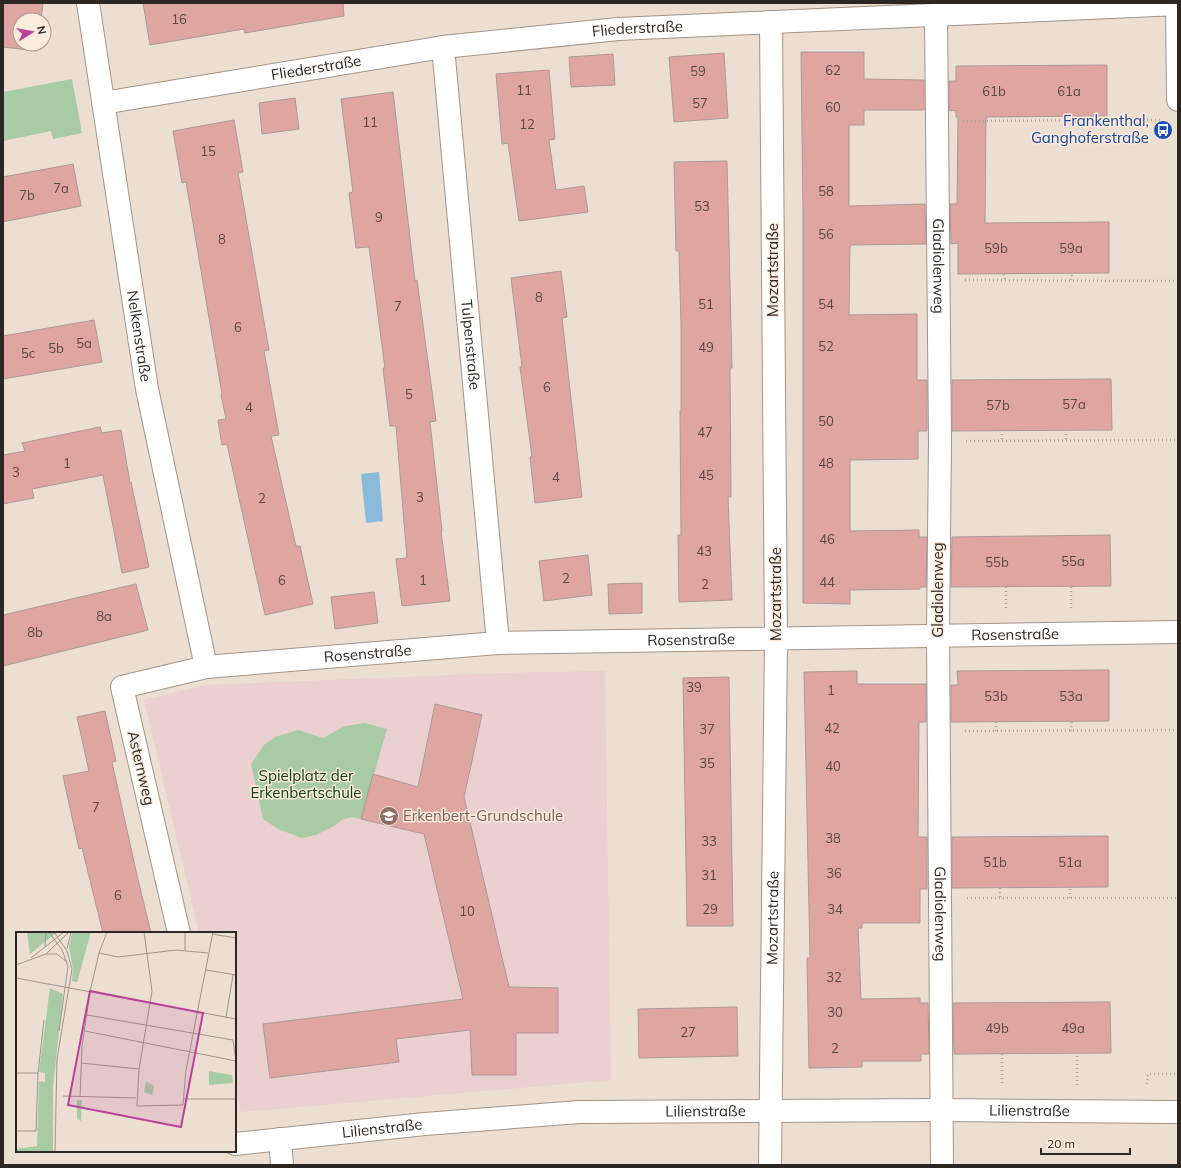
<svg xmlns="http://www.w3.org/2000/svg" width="1181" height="1168" font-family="Mulish,sans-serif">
	<rect width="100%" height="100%" fill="#ecded1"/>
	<polygon fill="#ebd0d0" points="605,671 611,1080 241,1112 235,1085 235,933 199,933 144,700 205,685 501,673"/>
	<g fill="#a8caa5">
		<polygon points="72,79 82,133 53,139 51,131 3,141 3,92"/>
		<polygon points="365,723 387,729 361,819 352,817 342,820 334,826 316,835 302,838 278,829 263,819 251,764 264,745 275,737 298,730 323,738 345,726"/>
	</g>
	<polygon fill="#8abbda" points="379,472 383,521 366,523 361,474"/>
	<g fill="#dfa6a1" stroke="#ac9896">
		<polygon points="3,3 43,3 41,20 20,20 20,44 38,44 37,51 3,47"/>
		<polygon points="143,3 343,3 344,16 245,33 244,29 150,45"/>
		<polygon points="801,52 864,52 864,79 924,80 924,110 864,110 864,125 849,125 849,206 925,204 926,244 850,245 849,315 917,314 917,380 927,380 927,431 918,431 918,459 850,460 850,531 919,530 919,537 927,537 926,587 920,587 920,589 850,590 850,604 803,603 803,213"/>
		<polygon points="724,53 728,118 674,122 669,57"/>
		<polygon points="613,54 615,85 571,87 569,57"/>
		<polygon points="1107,65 1107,116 986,117 985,223 1109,222 1109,273 958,274 958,243 951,244 950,204 957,204 958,117 956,117 956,111 949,110 949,81 956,81 956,66"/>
		<polygon points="549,70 555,139 549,140 556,190 584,186 588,212 519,221 508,143 502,144 496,74"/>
		<polygon points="393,92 415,281 417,280 436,421 430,422 442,531 441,531 450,601 402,606 396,559 407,558 396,426 390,426 383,368 385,368 369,247 356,248 349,193 353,192 341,99"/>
		<polygon points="295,98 299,129 262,134 259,103"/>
		<polygon points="234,120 243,172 238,173 269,350 264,351 279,435 271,436 296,546 300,546 313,604 265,615 227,444 222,445 218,420 226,419 221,395 222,394 186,182 182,183 173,131"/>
		<polygon points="727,161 732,368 730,368 731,497 728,497 732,600 679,602 678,535 681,535 680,411 681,411 681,325 679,251 676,251 674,162"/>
		<polygon points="73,164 81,206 3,222 3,177"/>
		<polygon points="561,271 567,317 562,318 582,497 535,503 530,457 532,457 520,367 522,367 511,278"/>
		<polygon points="94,320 102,362 3,379 3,336"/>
		<polygon points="1111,379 1112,430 952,431 952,380"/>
		<polygon points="100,427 102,433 121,430 130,483 131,482 149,567 122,573 103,475 32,489 34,498 3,504 3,455 25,451 22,443"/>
		<polygon points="1110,535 1111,586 951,587 952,537"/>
		<polygon points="588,555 592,595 544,601 539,561"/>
		<polygon points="642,583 642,613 609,614 608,584"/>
		<polygon points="136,584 148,630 3,666 3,615"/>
		<polygon points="374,592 378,623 335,629 331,597"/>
		<polygon points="1109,670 1109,721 951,722 951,685 958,685 957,671"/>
		<polygon points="857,671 857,684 926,684 926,722 919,722 918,837 927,837 927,889 920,889 920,923 862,923 862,928 858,928 861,999 920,998 920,1003 928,1003 929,1054 921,1054 921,1061 862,1061 862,1067 809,1068 807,958 810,958 804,672"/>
		<polygon points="729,677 733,926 687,926 683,678"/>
		<polygon points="435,704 482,715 464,797 509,987 558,988 558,1033 516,1033 516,1075 472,1075 470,1030 396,1039 399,1062 270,1078 263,1024 463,999 424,834 361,819 373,774 418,787"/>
		<polygon points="105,711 116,761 112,762 136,871 151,933 103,933 82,848 79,849 63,776 89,771 77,717"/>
		<polygon points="1108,836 1108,887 952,888 952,837"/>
		<polygon points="1110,1002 1111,1053 954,1054 953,1003"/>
		<polygon points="737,1007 738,1056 639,1058 638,1009"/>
	</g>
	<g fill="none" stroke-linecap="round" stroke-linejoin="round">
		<g stroke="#a19488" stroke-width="24">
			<g id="minor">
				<path id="s1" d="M88 3 147 389 206 667"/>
				<polyline points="1177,3 1178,100"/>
				<path id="s2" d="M936 15 940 441 938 635 942 1165"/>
				<path id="s3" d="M443 47 498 643"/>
				<path id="s4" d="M103 103 443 47 618 29 1178 4"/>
				<path id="s5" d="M179 933 122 687 206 667 498 643 1178 632"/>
				<polyline points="280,1139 282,1165"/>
				<path id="s6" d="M235 1144 425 1124 579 1112 942 1110 1178 1112"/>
				<path id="s7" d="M770 1165 776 638 771 22"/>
			</g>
		</g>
		<g stroke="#b0a59a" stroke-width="2.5" stroke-dasharray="1 3" stroke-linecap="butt">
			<polyline points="963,121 1160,120"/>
			<polyline points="1004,274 1005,280"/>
			<polyline points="965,280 1178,281"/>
			<polyline points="1071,280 1072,274"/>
			<polyline points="1002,430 1002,441"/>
			<polyline points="1066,430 1066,441"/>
			<polyline points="966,441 1178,440"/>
			<polyline points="1006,587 1006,609"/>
			<polyline points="1071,587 1071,608"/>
			<polyline points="996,722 996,732"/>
			<polyline points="965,731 1178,730"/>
			<polyline points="1071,731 1072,721"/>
			<polyline points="1000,888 1000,898"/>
			<polyline points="967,898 1178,898"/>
			<polyline points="1070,898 1070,887"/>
			<polyline points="1002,1083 1002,1054"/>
			<polyline points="1147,1084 1148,1074 1178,1074"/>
			<polyline points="1077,1085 1077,1053"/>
		</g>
		<use href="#minor" stroke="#fff" stroke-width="22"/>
	</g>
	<defs>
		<g id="bus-disc" transform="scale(1)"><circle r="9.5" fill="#1a4fb4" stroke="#faebde"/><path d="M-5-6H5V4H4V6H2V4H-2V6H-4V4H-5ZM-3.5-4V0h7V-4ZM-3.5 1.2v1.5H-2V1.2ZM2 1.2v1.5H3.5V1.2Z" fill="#fff"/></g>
		<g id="school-disc" transform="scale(1)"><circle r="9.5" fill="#8d6e63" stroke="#faebde"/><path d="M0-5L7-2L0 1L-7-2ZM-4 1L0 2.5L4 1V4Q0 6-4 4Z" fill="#fff"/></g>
	</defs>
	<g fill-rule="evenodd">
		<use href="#bus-disc" x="1163" y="130"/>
		<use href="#school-disc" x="389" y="816"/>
	</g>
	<g text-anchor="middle" stroke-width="3" stroke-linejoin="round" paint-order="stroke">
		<g font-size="13" fill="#594742">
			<text x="179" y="24">16</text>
			<text x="833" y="75">62</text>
			<text x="698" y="76">59</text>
			<text x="524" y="95">11</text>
			<text x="994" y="96">61b</text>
			<text x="1069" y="96">61a</text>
			<text x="700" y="108">57</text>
			<text x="833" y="112">60</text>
			<text x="370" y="127">11</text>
			<text x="527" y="129">12</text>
			<text x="208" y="156">15</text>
			<text x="61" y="193">7a</text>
			<text x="826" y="196">58</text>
			<text x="27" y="200">7b</text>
			<text x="702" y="211">53</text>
			<text x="379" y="222">9</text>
			<text x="826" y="239">56</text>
			<text x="222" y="244">8</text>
			<text x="996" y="253">59b</text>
			<text x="1071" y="253">59a</text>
			<text x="539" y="302">8</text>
			<text x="706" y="309">51</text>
			<text x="826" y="309">54</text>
			<text x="398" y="311">7</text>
			<text x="238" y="332">6</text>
			<text x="84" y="348">5a</text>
			<text x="826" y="351">52</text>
			<text x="706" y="352">49</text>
			<text x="56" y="353">5b</text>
			<text x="28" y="358">5c</text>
			<text x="547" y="392">6</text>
			<text x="409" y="399">5</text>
			<text x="1074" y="409">57a</text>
			<text x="998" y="410">57b</text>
			<text x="249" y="412">4</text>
			<text x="826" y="426">50</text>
			<text x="705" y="437">47</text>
			<text x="67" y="468">1</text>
			<text x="826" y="468">48</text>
			<text x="16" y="477">3</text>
			<text x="706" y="480">45</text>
			<text x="556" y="482">4</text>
			<text x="420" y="502">3</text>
			<text x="262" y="503">2</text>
			<text x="827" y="544">46</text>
			<text x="704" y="556">43</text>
			<text x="1073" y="566">55a</text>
			<text x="997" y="567">55b</text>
			<text x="566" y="583">2</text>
			<text x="282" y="585">6</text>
			<text x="423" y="585">1</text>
			<text x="827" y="587">44</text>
			<text x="705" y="589">2</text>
			<text x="104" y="621">8a</text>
			<text x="35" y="637">8b</text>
			<text x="694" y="692">39</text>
			<text x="831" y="695">1</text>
			<text x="996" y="701">53b</text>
			<text x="1071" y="701">53a</text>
			<text x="832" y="733">42</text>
			<text x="707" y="734">37</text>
			<text x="707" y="768">35</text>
			<text x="833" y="771">40</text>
			<text x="96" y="812">7</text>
			<text x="833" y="843">38</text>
			<text x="709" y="846">33</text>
			<text x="995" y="867">51b</text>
			<text x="1070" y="867">51a</text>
			<text x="834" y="878">36</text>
			<text x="709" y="880">31</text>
			<text x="118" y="900">6</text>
			<text x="710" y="914">29</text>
			<text x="835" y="914">34</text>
			<text x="467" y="916">10</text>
			<text x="834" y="982">32</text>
			<text x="835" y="1017">30</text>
			<text x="997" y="1033">49b</text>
			<text x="1073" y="1033">49a</text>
			<text x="688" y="1037">27</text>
			<text x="835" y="1053">2</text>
		</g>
		<g font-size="15" fill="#2c2722" stroke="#faebde">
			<text dy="5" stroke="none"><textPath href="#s4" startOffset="540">Fliederstraße</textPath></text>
			<text dy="5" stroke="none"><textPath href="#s4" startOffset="216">Fliederstraße</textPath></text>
			<text dy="5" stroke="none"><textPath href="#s2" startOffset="251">Gladiolenweg</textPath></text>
			<text transform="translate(773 270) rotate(-90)" y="5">Mozartstraße</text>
			<text dy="5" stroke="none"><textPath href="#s1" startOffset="337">Nelkenstraße</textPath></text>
			<text dy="5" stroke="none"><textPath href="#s3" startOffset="299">Tulpenstraße</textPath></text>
			<text transform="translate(938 590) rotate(-90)" y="5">Gladiolenweg</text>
			<text transform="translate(776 594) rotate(-90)" y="5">Mozartstraße</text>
			<text dy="5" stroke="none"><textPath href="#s5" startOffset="1149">Rosenstraße</textPath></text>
			<text dy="5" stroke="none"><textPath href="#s5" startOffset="825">Rosenstraße</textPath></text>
			<text dy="5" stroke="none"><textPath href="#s5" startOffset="501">Rosenstraße</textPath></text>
			<text transform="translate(141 768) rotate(77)" y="5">Asternweg</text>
			<text dy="5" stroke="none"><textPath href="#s2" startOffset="899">Gladiolenweg</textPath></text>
			<text dy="5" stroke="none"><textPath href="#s7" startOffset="247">Mozartstraße</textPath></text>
			<text dy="5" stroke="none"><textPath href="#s6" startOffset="796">Lilienstraße</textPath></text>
			<text dy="5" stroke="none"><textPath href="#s6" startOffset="472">Lilienstraße</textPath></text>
			<text dy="5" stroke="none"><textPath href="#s6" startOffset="148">Lilienstraße</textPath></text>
		</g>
		<g font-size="15" fill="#164399" stroke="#faebde" text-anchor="end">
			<text x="1149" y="126">Frankenthal,<tspan x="1149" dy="17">Ganghoferstraße</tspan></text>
		</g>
		<g font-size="15" fill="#0e410b" stroke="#faebde">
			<text x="306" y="781">Spielplatz der<tspan x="306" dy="17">Erkenbertschule</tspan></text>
		</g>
		<g font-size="15" fill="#785e54" stroke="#faebde" text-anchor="start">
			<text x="403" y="821">Erkenbert-Grundschule</text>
		</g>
	</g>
	<g transform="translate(16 932)">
		<rect width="220" height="220" fill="#ecded1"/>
		<path d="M11 0H41L14 22ZM56 0H75L61 50 56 49 57 37 53 15ZM34 56 47 62 37 155V220H0V217L21 214 23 149 29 150V141L23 140ZM193 139 216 143 217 151 193 153ZM130 149 138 154 136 163 128 160ZM61 168H66L65 189 61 187Z" fill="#a8caa5"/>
		<path fill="none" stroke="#9f958b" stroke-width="1" d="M33 0 46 18 52 34 43 99M38 0 51 19 56 37 41 127 39 220M128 0 136 59 123 137 121 174 167 173 170 138 197 0M196 2 220 6M29 14 30 0M51 17 55 0M169 18V0M83 21 102 25 160 18 192 21M30 22H41L51 30M15 26 48 0M0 33 30 22 53 0M190 38 220 43M0 46 220 87M71 83 217 108 220 129M210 85 217 43M69 99 220 129M65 131 123 137M0 141H22M47 164 120 166M64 165 66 114 74 60 83 21 91 0M167 167H220M0 199H20L22 141 28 88"/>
		<path fill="#ba4298" fill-opacity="0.15" stroke="#ba4298" stroke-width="2" d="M74 59 187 81 165 195 52 173Z"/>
		<rect width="220" height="220" fill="none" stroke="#2c2722" stroke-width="2"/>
	</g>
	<rect width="1181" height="1168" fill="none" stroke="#2c2722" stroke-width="8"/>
	<g transform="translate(32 32) rotate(79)"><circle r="19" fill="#faebde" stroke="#a89d93"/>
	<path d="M0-3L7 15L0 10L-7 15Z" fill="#ba4298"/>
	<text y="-6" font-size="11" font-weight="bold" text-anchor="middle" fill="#2c2722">N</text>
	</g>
	<path d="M1041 1148v6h89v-6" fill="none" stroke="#2c2722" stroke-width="2"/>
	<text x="1047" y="1148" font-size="12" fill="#2c2722" stroke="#faebde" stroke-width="3" paint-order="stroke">20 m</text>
</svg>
